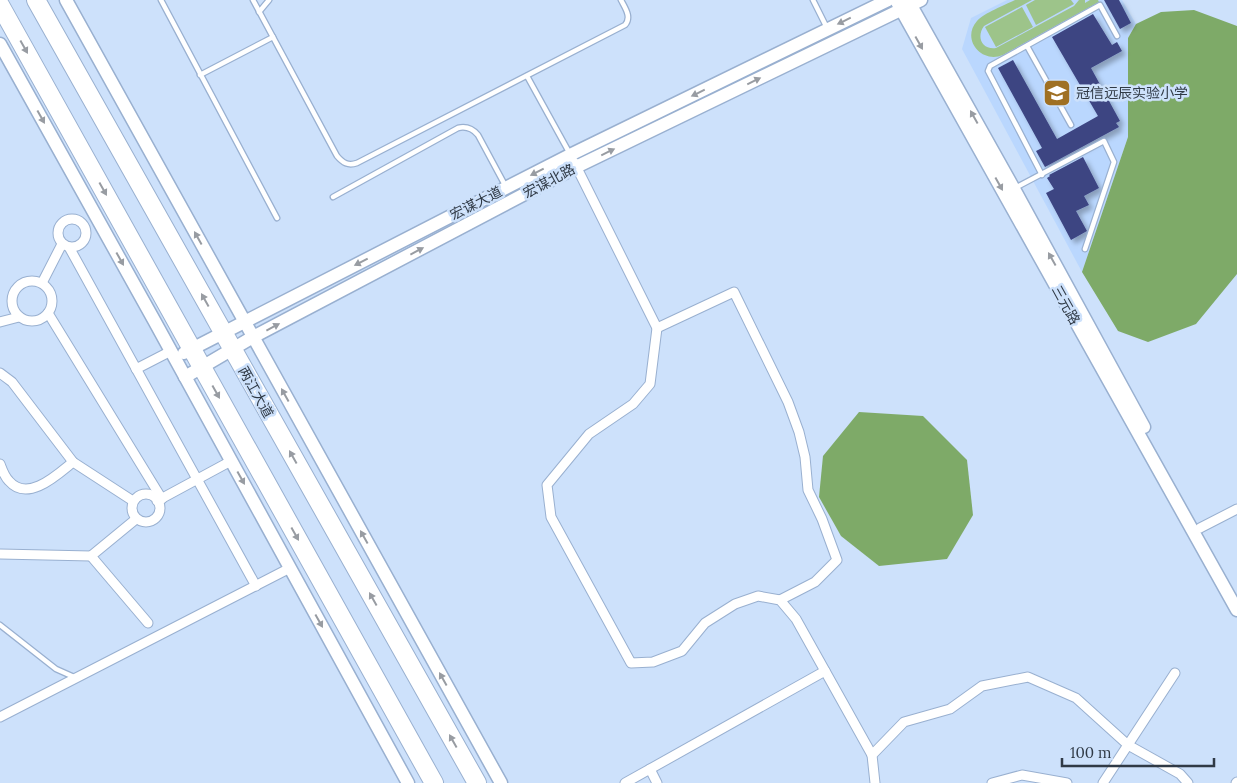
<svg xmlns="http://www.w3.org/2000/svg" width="1237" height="783" font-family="Lora,'Noto Sans SC',serif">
	<defs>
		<filter id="shadow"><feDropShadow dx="4" dy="4" stdDeviation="2.5" flood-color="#0004"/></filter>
	</defs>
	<rect width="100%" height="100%" fill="#cde1fb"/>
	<polygon fill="#bad7fe" points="1007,0 1122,0 1136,24 1128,38 1128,137 1082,272 962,49 971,18"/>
	<g fill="#9dc48a">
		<path d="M1015 0H1032L984 26C976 37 982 50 996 48L1074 6 1079 0H1085V3L1090 0H1098L1099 2 1003 55C981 64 961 39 977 21 984 13 1005 5 1015 0Z"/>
		<polygon points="1035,0 1071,0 1074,4 1036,25 1026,5"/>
		<polygon points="1022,7 1033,27 996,47 985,27"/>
	</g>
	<g fill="#7eaa68">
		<polygon points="1194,10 1237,26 1237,274 1196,324 1148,342 1118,331 1082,272 1128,137 1128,38 1136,24 1161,12"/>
		<polygon points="859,412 923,416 967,460 973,515 947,559 879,566 841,536 819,497 823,456"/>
	</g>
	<g fill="#3d4482" filter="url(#shadow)">
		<polygon points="1104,0 1119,0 1131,23 1120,29"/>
		<polygon points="1093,14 1112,45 1117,42 1122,51 1091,68 1120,121 1116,123 1119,127 1045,167 1036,151 1042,148 998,68 1013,60 1057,139 1098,116 1052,37"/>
		<polygon points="1083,157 1099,188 1084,196 1089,205 1076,211 1087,231 1071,240 1046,193 1054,189 1047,178 1050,176 1049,175"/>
	</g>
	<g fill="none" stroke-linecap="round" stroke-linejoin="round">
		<g stroke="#99b0d0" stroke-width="7">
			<g id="lane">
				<polyline points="161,0 277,218"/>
				<path d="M253 0 337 156C343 163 348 166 357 163L625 25C632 17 625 8 621 0"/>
				<polyline points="813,0 827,28"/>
				<polyline points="259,12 269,0"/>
				<polyline points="1027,46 1071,125"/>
				<polyline points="200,75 273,37"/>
				<polyline points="527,76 570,154"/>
				<polyline points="1042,175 988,71 990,66 1100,5 1117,36"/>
				<polyline points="1015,188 1104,141 1114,162 1085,249"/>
				<path d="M333 197 458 128C466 126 472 128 478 135L506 187"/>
				<polyline points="0,625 56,669 74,677"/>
			</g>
		</g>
		<g stroke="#99b0d0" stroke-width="11">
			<g id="street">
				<polyline points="574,162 657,328 650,384 633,404 589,434 547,485 551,517 631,663 653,662 682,651 705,623 735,604 758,596 780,600 796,619 872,755"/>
				<circle cx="72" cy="233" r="14"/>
				<polyline points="69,247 256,586"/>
				<circle cx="32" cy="301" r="20"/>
				<polyline points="42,283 62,244"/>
				<polyline points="48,313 162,499"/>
				<polyline points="0,322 19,317"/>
				<polyline points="657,328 734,292 788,402 799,432 805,457 808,490 822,519 837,560 815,582 780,600"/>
				<polyline points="136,369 171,351"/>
				<polyline points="0,373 12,382 73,462 133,501"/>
				<path d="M0 464C2 469 4 476 9 481 28 503 58 474 73 462"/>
				<circle cx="146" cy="508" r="14"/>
				<polyline points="157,501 231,461"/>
				<polyline points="136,519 91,556 148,623"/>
				<polyline points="1200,528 1237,509"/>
				<polyline points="0,554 91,556"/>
				<polyline points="0,717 290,568"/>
				<polyline points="650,769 657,783"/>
				<polyline points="625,783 825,671"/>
				<polyline points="875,783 872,755 904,722 950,709 982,686 1028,677 1076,698 1128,745 1180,774 1188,783"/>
				<polyline points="992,783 1022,775 1067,783"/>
				<polyline points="1103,783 1175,673"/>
				<polyline points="1236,783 1237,782"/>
			</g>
		</g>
		<g stroke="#99b0d0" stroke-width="15">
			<g id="secondary">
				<polyline points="66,0 501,783"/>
				<polyline points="908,0 1014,189 1144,427"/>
				<polyline points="897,2 1237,610"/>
				<polyline points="0,44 155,322 408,783"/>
				<polyline points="184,353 570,155 888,0"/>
				<polyline points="185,377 253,337 576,167 921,0"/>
			</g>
		</g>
		<g stroke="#99b0d0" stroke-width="20">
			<g id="highway">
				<polyline points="36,0 477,783"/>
				<polyline points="0,5 434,783"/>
			</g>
		</g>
		<use href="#lane" stroke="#fff" stroke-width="4.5"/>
		<use href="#street" stroke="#fff" stroke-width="9"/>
		<use href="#secondary" stroke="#fff" stroke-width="12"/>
		<use href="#highway" stroke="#fff" stroke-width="18"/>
	</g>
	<defs><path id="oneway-solid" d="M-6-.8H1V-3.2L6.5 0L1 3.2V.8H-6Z" transform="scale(1.25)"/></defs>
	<g fill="#989ca2">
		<use href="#oneway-solid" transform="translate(844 21) rotate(154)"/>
		<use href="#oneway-solid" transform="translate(919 43) rotate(61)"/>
		<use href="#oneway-solid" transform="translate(24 47) rotate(61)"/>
		<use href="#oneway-solid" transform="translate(754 81) rotate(-26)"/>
		<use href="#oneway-solid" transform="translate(698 93) rotate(154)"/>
		<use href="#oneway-solid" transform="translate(41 117) rotate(61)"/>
		<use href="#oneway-solid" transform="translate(974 117) rotate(-119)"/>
		<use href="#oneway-solid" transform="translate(608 152) rotate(-26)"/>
		<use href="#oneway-solid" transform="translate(537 172) rotate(153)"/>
		<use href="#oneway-solid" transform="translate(999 184) rotate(61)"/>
		<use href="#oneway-solid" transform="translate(103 189) rotate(61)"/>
		<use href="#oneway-solid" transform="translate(198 238) rotate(-119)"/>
		<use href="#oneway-solid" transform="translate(417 251) rotate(-28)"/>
		<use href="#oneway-solid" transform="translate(120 259) rotate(61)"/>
		<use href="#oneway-solid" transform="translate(1052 259) rotate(-119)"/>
		<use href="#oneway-solid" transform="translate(361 262) rotate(153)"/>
		<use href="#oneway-solid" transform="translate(205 300) rotate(-119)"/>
		<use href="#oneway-solid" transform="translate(273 327) rotate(-28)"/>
		<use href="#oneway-solid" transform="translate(216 392) rotate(61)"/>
		<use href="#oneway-solid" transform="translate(285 395) rotate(-119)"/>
		<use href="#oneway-solid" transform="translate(293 457) rotate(-119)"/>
		<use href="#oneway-solid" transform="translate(241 478) rotate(61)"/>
		<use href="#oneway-solid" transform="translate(295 534) rotate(61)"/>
		<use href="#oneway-solid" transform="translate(364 537) rotate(-119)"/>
		<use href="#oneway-solid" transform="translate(373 599) rotate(-119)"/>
		<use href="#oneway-solid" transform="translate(319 621) rotate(61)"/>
		<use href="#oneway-solid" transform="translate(443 679) rotate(-119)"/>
		<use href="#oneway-solid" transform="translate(453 741) rotate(-119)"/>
	</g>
	<defs>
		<g id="school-square" transform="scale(1.4375)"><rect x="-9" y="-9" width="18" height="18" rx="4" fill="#9f7023" stroke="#cde1fb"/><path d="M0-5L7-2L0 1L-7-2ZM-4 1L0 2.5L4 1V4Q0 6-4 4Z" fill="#fff"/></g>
	</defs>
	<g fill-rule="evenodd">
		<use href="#school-square" x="1057" y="93"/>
	</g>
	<g text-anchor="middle" stroke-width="5" stroke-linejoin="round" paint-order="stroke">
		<g font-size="14" fill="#303a46" stroke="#cde1fb" text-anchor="start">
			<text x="1076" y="98">冠信远辰实验小学</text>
		</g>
		<g font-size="14" fill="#303a46" stroke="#cde1fb">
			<text transform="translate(549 181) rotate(-28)" y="5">宏谋北路</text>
			<text transform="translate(476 203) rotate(-27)" y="5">宏谋大道</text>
			<text transform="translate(1066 305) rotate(61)" y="5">三元路</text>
			<text transform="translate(256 392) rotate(61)" y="5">两江大道</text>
		</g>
	</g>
	<path d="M1062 758v8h152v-8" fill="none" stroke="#303a46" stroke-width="2.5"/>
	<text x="1070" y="758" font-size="15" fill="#303a46" stroke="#cde1fb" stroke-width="4" paint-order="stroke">100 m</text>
</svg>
